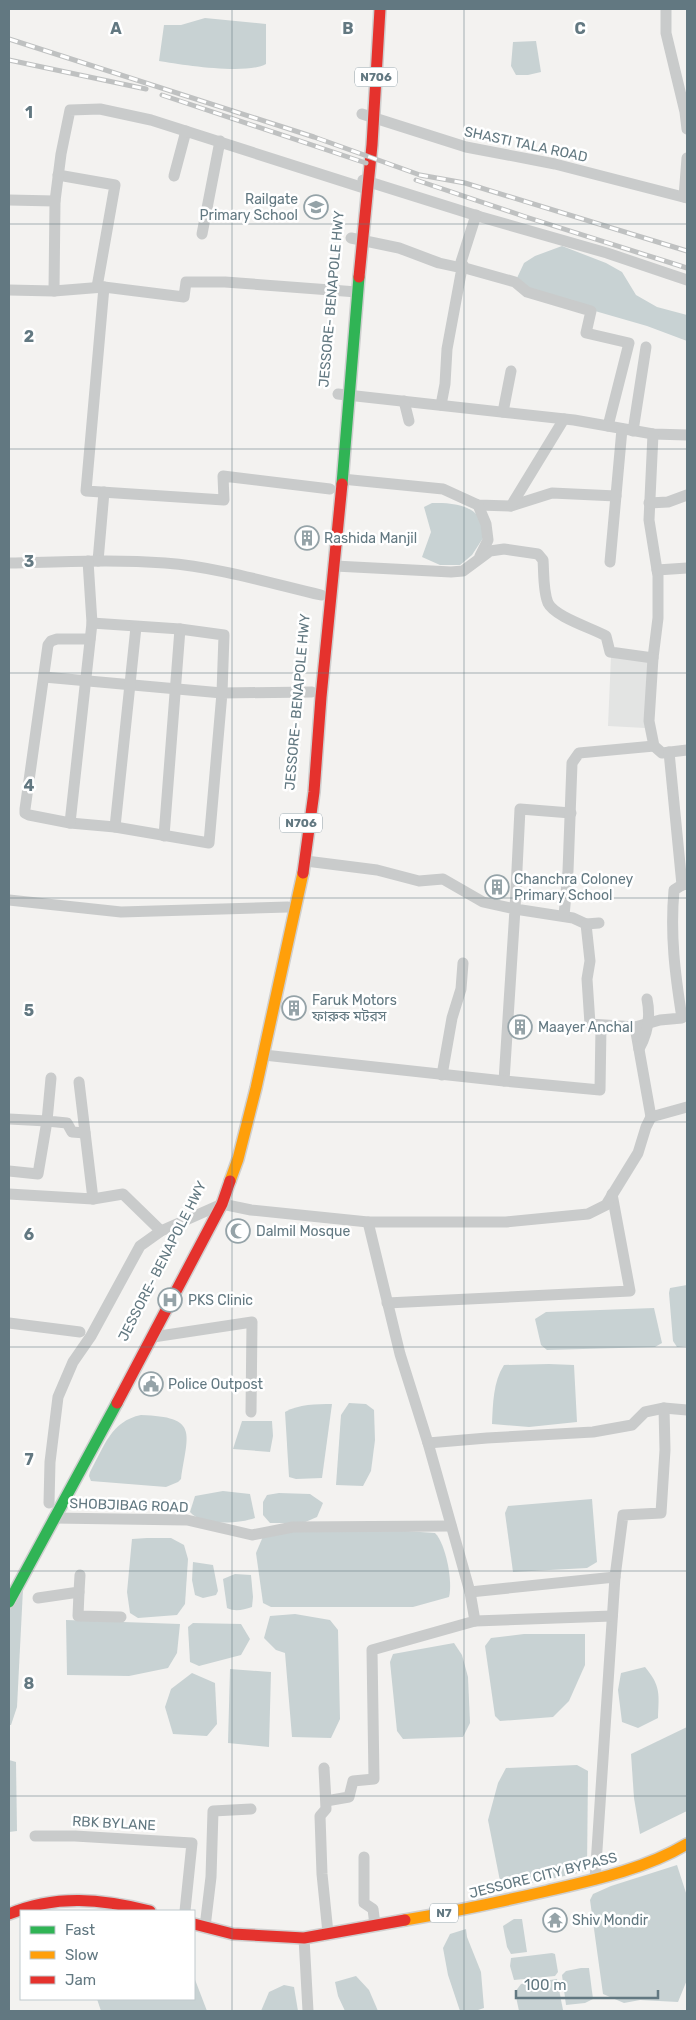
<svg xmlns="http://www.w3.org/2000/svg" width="696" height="2020" font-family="Rubik,'Noto Sans Bengali',sans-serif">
	<rect width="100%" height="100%" fill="#f3f2f0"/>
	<polygon fill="#e3e4e3" points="611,656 649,658 645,728 608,726"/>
	<g fill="#c8d2d3">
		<path d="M205 18 266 24V64C247 75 182 65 159 61L164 25H181Z"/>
		<polygon points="536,41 541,72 528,75 516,75 511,66 513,42"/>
		<polygon points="562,246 606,263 622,272 636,295 657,307 687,315 687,341 647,326 536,294 517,278 524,263 535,256"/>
		<path d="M432 503C447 503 467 503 478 516 481 520 483 529 485 535L472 555 460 565H440L422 557 431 532 424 507Z"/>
		<polygon points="687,1285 687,1346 677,1347 673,1341 669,1293 670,1288"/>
		<polygon points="654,1308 662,1343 655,1347 547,1350 541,1345 535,1319 546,1312"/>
		<path d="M549 1364 574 1365 577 1422 529 1427 492 1424C493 1404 493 1382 504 1365Z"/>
		<polygon points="349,1403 366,1404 374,1410 375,1440 371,1471 363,1486 336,1485 341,1415"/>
		<path d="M332 1404 322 1478 296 1479 289 1477 285 1412C299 1404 316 1404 332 1404Z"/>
		<path d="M141 1415C199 1417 188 1432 181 1479L178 1482 166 1487 91 1481 89 1476 90 1472C104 1447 111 1421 141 1415Z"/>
		<polygon points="242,1421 272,1421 273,1436 270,1452 233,1449"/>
		<path d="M223 1491 250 1494 255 1518C238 1524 202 1526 190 1512L195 1496Z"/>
		<polygon points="279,1493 310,1494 323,1503 317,1517 303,1523 270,1523 263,1515 263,1502 267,1495"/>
		<polygon points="592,1499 597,1562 587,1568 513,1572 505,1513 508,1506"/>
		<path d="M406 1531 435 1533C446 1544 453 1582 449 1597L413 1607H271L263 1603 256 1553 264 1534 275 1532Z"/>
		<polygon points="147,1538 171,1538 184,1545 188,1559 185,1604 177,1615 138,1618 130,1613 127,1592 132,1539"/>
		<polygon points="193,1562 213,1565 218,1591 216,1595 203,1598 195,1595 192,1580"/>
		<path d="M235 1574 251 1575 253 1597 252 1607C243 1610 235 1612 227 1608L223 1579Z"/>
		<polygon points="23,1589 17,1707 11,1725 9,1725 9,1611"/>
		<polygon points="295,1614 330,1620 338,1630 340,1719 331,1738 292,1737 285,1653 276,1650 264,1638 270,1616"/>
		<polygon points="66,1620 180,1624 177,1653 168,1668 129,1676 67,1675"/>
		<polygon points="193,1623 241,1624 250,1639 241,1655 199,1666 190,1662 188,1627"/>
		<polygon points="524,1634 585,1634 585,1665 569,1701 553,1717 500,1721 495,1716 485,1646 491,1638"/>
		<polygon points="454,1643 462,1655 468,1677 470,1723 463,1737 403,1739 397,1731 390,1662 393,1654"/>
		<path d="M645 1667C661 1686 659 1694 658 1718L638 1728 622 1722 618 1690 621 1673Z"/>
		<polygon points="230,1669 271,1672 269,1747 228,1743"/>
		<polygon points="192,1673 215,1683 217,1724 207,1736 173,1734 165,1707 171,1689"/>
		<polygon points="687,1727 687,1811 640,1834 634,1798 631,1754"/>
		<polygon points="9,1760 16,1762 17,1831 9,1832"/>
		<polygon points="577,1765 588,1771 587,1871 510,1888 500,1881 488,1820 498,1783 506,1768"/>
		<polygon points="677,1865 687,1896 687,1980 678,2002 640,2000 624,2003 603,1994 590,1900 593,1894 611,1886"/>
		<polygon points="514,1919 522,1919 527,1952 511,1954 507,1947 503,1926"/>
		<polygon points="466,1929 467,1937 481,1972 484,2008 475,2011 460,2011 448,1975 443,1948 450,1934"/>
		<polygon points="552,1953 555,1954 558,1972 555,1976 514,1980 510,1966 511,1958"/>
		<polygon points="581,1968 589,1968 593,1999 585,2003 566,2005 562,1975 566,1971"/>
		<polygon points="356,1976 369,1990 378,2011 345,2011 338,1996 335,1982"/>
		<polygon points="194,1977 207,2011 101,2011 97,1999 194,1999"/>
		<polygon points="557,1979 563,2010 519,2011 515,1992 521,1984"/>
		<polygon points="284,1985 294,1987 298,2011 261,2011 269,1992"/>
	</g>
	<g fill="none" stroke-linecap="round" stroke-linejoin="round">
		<g stroke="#cfcfcf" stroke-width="14">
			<g id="fast">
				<polyline points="342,484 359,277"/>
				<polyline points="9,1602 117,1403"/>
			</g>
		</g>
		<g stroke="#cfcfcf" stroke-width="14">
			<g id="slow">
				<polyline points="230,1181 238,1159 256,1088 303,873"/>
				<path d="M405 1920C452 1912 499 1902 547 1891 594 1880 645 1869 687 1844"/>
			</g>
		</g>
		<g stroke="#cfcfcf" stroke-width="14">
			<g id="jam">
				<polyline points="359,277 372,145 380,9"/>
				<polyline points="303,873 314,792 321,697 342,484"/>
				<polyline points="117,1403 222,1204 230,1181"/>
				<path d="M9 1914C56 1894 102 1899 150 1911"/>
				<polyline points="194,1924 233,1934 304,1938 405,1920"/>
			</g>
		</g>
		<g stroke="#c9cbcb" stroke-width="11">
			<polyline points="666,9 666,33 685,112 687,129"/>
			<polyline points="362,114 466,147 555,164 687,198"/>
			<polyline points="58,175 115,185 97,287"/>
			<polyline points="174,176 186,131"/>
			<polyline points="363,180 481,217 607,253 687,280"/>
			<polyline points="684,197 687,158"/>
			<polyline points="9,200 55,201"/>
			<polyline points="476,215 461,262 465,268 515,282 527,292 591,311 586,333 629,343 608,426"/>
			<polyline points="202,234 220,141"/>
			<polyline points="351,238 399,248 439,263 462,268 447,349 445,384 441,405"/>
			<polyline points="104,287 86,491 224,500 223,476 330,489"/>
			<polyline points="9,290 54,291 104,287 184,297 186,282 225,282 357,292"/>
			<polyline points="54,291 55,201 61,154 70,110 100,109 151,120 367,189"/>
			<polyline points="338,394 574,420 653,434 687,435"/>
			<polyline points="404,401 409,421"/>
			<polyline points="503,412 511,371"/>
			<polyline points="633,431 646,347"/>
			<polyline points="653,434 649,520 658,576 658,618 653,658 649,721 654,746 662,753 687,750"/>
			<polyline points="342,479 443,489 478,505 511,506 552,493 616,496"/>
			<polyline points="649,503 668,502 687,495"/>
			<polyline points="478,505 486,524 488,540 480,556"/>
			<polyline points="511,506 564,419"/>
			<polyline points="98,561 104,492"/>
			<polyline points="610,562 622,429"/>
			<path d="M9 563C61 562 113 559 165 563 217 567 270 583 321 595"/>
			<path d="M335 566 451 572 463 571 490 551 504 549 538 554 543 560C544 573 543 591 548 603 555 617 592 628 606 636L610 652 653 658"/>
			<polyline points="657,570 687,568"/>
			<polyline points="90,639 57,639 51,641 48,645 25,809 25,813 29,815 70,823 115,827 209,843 222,693 312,692"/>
			<polyline points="44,677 222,693 224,635 180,629 92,623"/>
			<polyline points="669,752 682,885 687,884"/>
			<polyline points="571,813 520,809 515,909 573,918 586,924 590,961 587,979 590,1024 635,1027 651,1117"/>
			<polyline points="70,823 92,623 88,561"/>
			<polyline points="115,827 136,627"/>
			<polyline points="164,836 180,629"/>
			<polyline points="306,861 377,870 419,881 443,879 483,902 515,909 504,1081 600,1090 601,1026"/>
			<polyline points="9,900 121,912 288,907"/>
			<polyline points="564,916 568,871 572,763 579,753 654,746"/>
			<polyline points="586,924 599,923"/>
			<path d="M635 1027 660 1020 682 1018C675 974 670 935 674 890L682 885"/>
			<path d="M639 1049C648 1033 651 1018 647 999"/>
			<polyline points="264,1055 504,1081"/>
			<polyline points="442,1075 452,1018 461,989 463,963"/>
			<polyline points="51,1078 47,1121 67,1123 72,1132 85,1133"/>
			<polyline points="79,1082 93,1199"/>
			<polyline points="9,1119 47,1121 38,1174 9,1171"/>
			<polyline points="9,1194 93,1199 123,1194 161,1231"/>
			<polyline points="368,1222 400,1354 428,1443 470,1592 615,1577 595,1880"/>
			<polyline points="387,1303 630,1291 612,1194"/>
			<polyline points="9,1323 80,1332"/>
			<polyline points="153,1337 252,1322 251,1412"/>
			<polyline points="428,1443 487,1438 593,1432 632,1425 645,1412 664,1408 687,1410"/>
			<polyline points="49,1503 50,1462 58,1397 73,1362 91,1336 140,1246 161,1231 222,1204 251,1210 368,1222 506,1222 588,1214 606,1205 638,1153 646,1127 651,1117 687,1107"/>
			<polyline points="53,1518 187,1520 252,1535 293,1527 451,1526"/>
			<polyline points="615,1577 623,1515 661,1513 665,1450 664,1408"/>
			<polyline points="79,1592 78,1616 121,1617"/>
			<polyline points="38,1598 79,1592 80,1575"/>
			<polyline points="475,1621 612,1616"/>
			<polyline points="35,1836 75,1836 192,1843 185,1911"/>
			<polyline points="364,1857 364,1903 373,1909 375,1925"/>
			<polyline points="205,1927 211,1877 213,1811 251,1809"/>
			<polyline points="328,1933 322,1874 320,1816 326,1809 324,1768 326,1801 349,1797 353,1781 374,1779 372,1650 475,1621 470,1592"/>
			<polyline points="304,1938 308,2011"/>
		</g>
		<use href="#fast" stroke="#30b455" stroke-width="11"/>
		<use href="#slow" stroke="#ff9f0a" stroke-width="11"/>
		<use href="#jam" stroke="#e5322d" stroke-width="11"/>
		<g stroke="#bfc1c1" stroke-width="5">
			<g id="rail">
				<polyline points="9,39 314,137 420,175 465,183 687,251"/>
				<polyline points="9,60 146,89"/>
				<polyline points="162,95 366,163"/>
				<polyline points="416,180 526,217 687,268"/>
			</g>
		</g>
		<use href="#rail" stroke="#fff" stroke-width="3" stroke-dasharray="9" stroke-linecap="butt"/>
	</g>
	<path fill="none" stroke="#627881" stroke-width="1" stroke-opacity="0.55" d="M232 9V2011M464 9V2011M9 224H687M9 449H687M9 673H687M9 898H687M9 1122H687M9 1347H687M9 1571H687M9 1796H687"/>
	<defs>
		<g id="school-ring" transform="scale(1.25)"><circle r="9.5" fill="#fff" stroke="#95a3a8" stroke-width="1.5"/><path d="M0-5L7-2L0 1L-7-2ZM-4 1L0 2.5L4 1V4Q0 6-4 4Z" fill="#95a3a8"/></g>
		<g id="building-ring" transform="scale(1.25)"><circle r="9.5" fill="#fff" stroke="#95a3a8" stroke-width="1.5"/><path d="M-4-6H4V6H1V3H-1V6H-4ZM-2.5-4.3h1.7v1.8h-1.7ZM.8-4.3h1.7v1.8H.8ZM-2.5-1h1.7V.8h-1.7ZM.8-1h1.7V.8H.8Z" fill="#95a3a8"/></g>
		<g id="mosque-ring" transform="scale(1.25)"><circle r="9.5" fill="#fff" stroke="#95a3a8" stroke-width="1.5"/><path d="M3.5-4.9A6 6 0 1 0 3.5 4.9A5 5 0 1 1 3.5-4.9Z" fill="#95a3a8"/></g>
		<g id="hospital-ring" transform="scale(1.25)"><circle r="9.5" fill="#fff" stroke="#95a3a8" stroke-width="1.5"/><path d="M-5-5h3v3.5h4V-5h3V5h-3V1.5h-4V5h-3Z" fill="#95a3a8"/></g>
		<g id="civic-ring" transform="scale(1.25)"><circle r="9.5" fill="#fff" stroke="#95a3a8" stroke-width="1.5"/><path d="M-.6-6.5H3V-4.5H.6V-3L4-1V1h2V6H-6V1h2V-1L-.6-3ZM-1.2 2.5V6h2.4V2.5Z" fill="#95a3a8"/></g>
		<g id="temple-ring" transform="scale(1.25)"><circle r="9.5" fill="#fff" stroke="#95a3a8" stroke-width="1.5"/><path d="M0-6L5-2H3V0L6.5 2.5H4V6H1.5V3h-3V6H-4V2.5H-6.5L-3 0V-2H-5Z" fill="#95a3a8"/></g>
	</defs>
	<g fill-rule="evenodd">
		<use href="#school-ring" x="316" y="207"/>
		<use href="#building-ring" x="307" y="538"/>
		<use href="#building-ring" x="497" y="887"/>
		<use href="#building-ring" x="294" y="1008"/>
		<use href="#building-ring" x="520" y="1027"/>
		<use href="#mosque-ring" x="238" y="1231"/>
		<use href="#hospital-ring" x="170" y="1300"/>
		<use href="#civic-ring" x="151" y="1384"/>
		<use href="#temple-ring" x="555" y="1920"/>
	</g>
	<g text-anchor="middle" stroke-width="5" stroke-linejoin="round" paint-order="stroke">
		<g fill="#fff" stroke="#91a0a7" stroke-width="1">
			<rect x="355" y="67.5" width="42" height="19" rx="4"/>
			<rect x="280" y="813.5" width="42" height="19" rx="4"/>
			<rect x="430" y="1903.5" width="28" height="19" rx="4"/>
		</g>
		<g font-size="12" font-weight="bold" fill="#627881">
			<text x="376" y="81">N706</text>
			<text x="301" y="827">N706</text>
			<text x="444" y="1917">N7</text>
		</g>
		<g font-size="14" fill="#627881" stroke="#fff">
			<text transform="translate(526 144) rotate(12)" y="5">SHASTI TALA ROAD</text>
			<text transform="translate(331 299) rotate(-85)" y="5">JESSORE- BENAPOLE HWY</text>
			<text transform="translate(297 702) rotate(-85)" y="5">JESSORE- BENAPOLE HWY</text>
			<text transform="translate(162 1261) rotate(-63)" y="5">JESSORE- BENAPOLE HWY</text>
			<text transform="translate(129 1505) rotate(2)" y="5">SHOBJIBAG ROAD</text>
			<text transform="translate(114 1823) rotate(3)" y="5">RBK BYLANE</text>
			<text transform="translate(543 1875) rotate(-14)" y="5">JESSORE CITY BYPASS</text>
		</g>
		<g font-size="14" fill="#627881" stroke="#fff" text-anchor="start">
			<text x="298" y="204" text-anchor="end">Railgate<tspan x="298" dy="16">Primary School</tspan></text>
			<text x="324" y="543">Rashida Manjil</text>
			<text x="514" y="884">Chanchra Coloney<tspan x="514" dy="16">Primary School</tspan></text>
			<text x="312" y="1005">Faruk Motors<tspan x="312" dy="16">ফারুক মটরস</tspan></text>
			<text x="538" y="1032">Maayer Anchal</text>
			<text x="256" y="1236">Dalmil Mosque</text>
			<text x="188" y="1305">PKS Clinic</text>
			<text x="168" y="1389">Police Outpost</text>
			<text x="572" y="1925">Shiv Mondir</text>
		</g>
	</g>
	<g font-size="16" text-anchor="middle" font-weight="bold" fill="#627881" stroke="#fff" stroke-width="5" stroke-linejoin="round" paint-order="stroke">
		<text x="116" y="34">A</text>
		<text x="348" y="34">B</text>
		<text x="580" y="34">C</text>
		<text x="29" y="118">1</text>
		<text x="29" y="342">2</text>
		<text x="29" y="567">3</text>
		<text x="29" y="791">4</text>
		<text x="29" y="1016">5</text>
		<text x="29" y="1240">6</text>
		<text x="29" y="1465">7</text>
		<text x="29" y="1689">8</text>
	</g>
	<rect width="696" height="2020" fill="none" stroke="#627881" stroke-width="20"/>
	<rect x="20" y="1910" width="175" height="90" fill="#ffffff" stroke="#c0c9cd"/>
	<rect x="30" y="1926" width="25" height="8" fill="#30b455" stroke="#c0c9cd"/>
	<text x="65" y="1935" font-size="15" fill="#627881">Fast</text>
	<rect x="30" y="1951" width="25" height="8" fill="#ff9f0a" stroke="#c0c9cd"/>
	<text x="65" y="1960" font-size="15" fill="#627881">Slow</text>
	<rect x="30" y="1976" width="25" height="8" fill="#e5322d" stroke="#c0c9cd"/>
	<text x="65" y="1985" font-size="15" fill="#627881">Jam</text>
	<path d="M516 1990v8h142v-8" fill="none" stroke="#627881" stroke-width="2.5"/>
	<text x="524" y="1990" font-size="15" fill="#627881" stroke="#ffffff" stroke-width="4" paint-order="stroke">100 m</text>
</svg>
